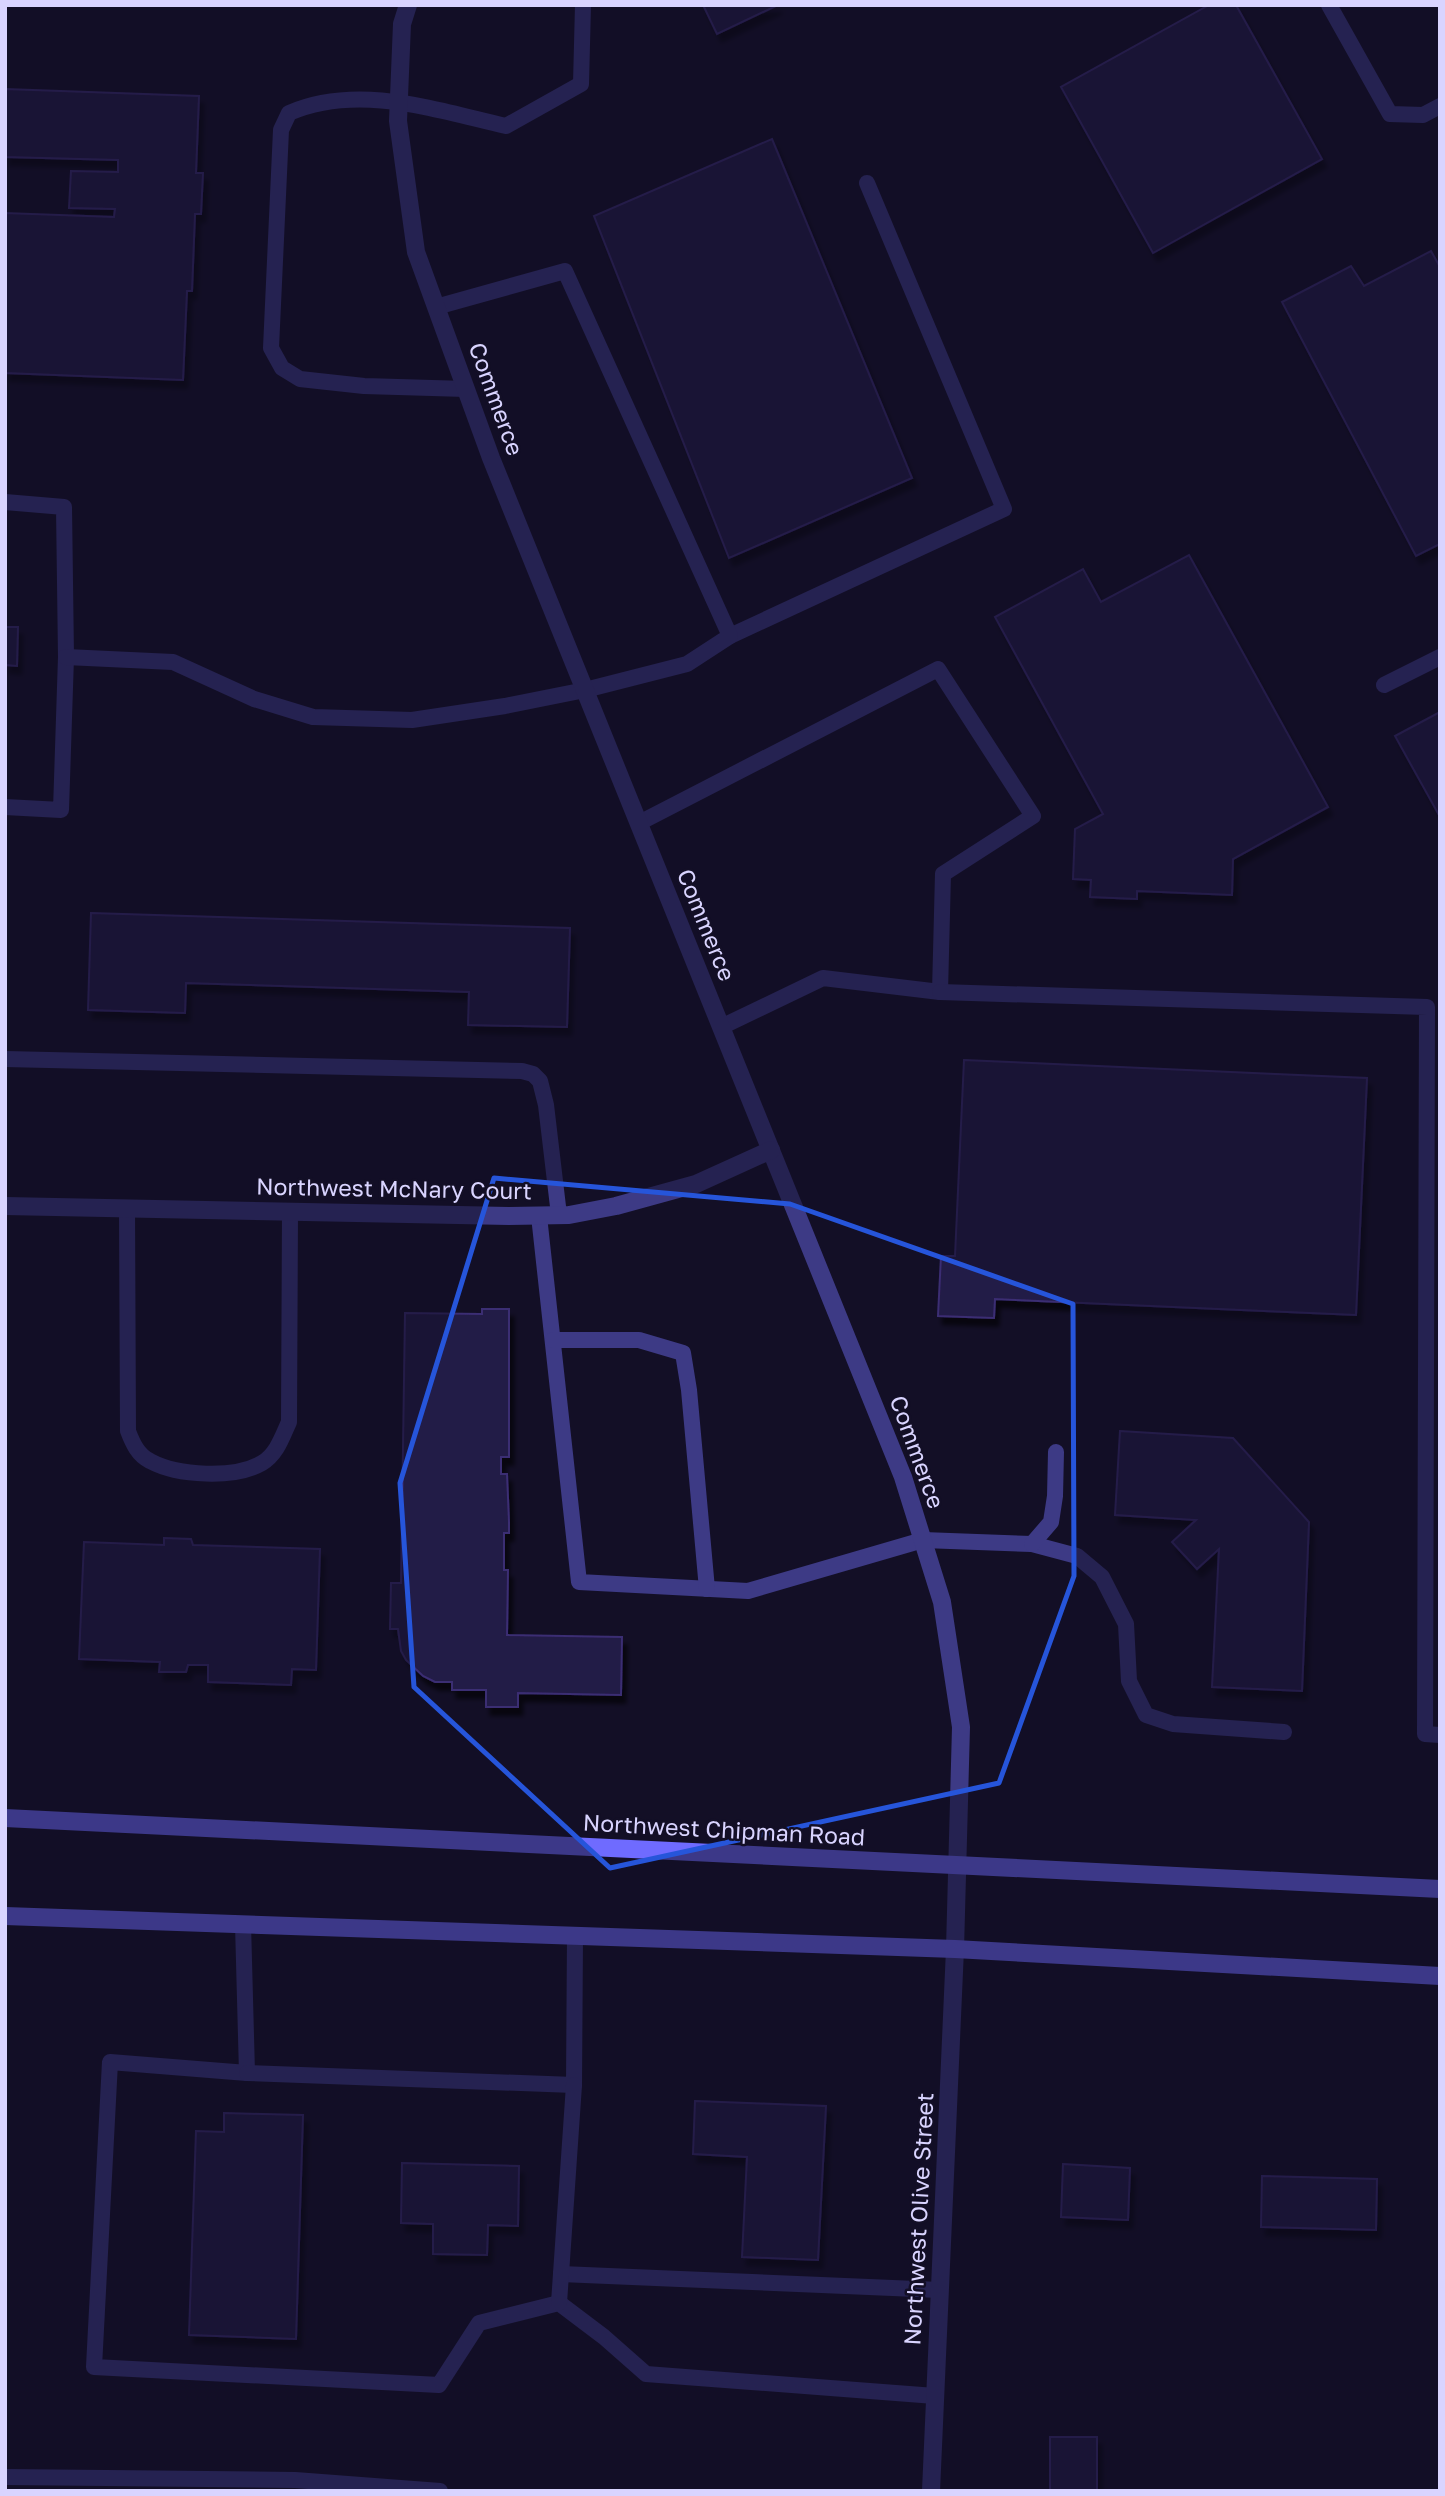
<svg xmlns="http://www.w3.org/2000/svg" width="1445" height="2496" font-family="'Golos Text',sans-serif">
	<defs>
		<filter id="shadow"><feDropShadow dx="4.5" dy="8" stdDeviation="2" flood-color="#0009"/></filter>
	</defs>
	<rect width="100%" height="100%" fill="#130f26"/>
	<g fill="#241b47" stroke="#3b2d73" stroke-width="2" filter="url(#shadow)">
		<polygon points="703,5 778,5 717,34"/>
		<polygon points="1209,5 1236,5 1322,159 1153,253 1061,87"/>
		<polygon points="5,89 199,96 196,173 203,173 201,214 195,214 192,291 187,291 183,380 5,373 5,213 114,217 115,209 69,208 71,171 118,172 118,160 5,157"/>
		<polygon points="772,139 912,478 729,558 594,216"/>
		<polygon points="1431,251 1440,267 1440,544 1416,556 1282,302 1351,266 1364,286"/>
		<polygon points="1189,555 1328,807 1233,859 1232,895 1137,891 1137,899 1090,897 1091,880 1073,879 1075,829 1103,814 995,617 1083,569 1101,602"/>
		<polygon points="5,627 18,627 17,666 5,665"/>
		<polygon points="1440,712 1440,817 1395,736"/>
		<polygon points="91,913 570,928 567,1027 468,1025 469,992 186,983 185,1013 88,1010"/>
		<polygon points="964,1060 1367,1078 1356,1315 995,1299 994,1318 938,1316 941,1256 955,1256"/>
		<polygon points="482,1309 509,1309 509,1457 501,1457 501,1474 507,1474 509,1522 509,1533 504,1533 504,1570 508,1570 507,1635 622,1637 621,1695 518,1693 518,1707 486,1707 486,1690 452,1690 452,1682 435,1682 423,1676 406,1660 401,1651 398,1629 390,1629 391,1583 401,1583 405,1313 482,1314"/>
		<polygon points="1120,1431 1233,1438 1309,1522 1302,1691 1212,1687 1219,1549 1197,1569 1172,1542 1196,1520 1115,1515"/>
		<polygon points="164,1538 191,1539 193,1545 320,1549 316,1670 292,1669 291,1685 208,1682 208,1665 188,1665 186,1672 159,1672 160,1662 79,1659 84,1542 164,1545"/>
		<polygon points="695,2101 826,2106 818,2260 742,2257 747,2157 693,2154"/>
		<polygon points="224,2113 303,2115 296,2339 189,2335 196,2131 224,2132"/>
		<polygon points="402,2163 519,2166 518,2226 488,2225 487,2255 433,2254 433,2224 401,2223"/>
		<polygon points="1063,2164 1130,2168 1128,2220 1061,2217"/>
		<polygon points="1262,2176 1377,2179 1376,2230 1261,2227"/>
		<rect x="1050" y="2437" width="47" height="54"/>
	</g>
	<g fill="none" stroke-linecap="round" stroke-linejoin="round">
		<g stroke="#3d3a85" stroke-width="16">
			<polyline points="1329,5 1390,114 1423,115 1440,106"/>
			<path d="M466 389 364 386 300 379 282 368 271 348 281 130 289 113C358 83 436 110 506 126L581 84 583 5"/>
			<polyline points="5,502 64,507 66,657 61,810 5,807"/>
			<polyline points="730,636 1004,509 867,183"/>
			<polyline points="66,657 173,662 254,699 313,717 412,720 505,706 585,690 687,664 730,636 565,271 436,307"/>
			<polyline points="1384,685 1440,657"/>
			<polyline points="639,823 938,669 1033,816 943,874 940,992 823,978 721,1027"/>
			<polyline points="940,992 1427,1007 1425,1734 1440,1735"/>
			<polyline points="5,1059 522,1071 533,1074 540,1081 546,1105 559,1215"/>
			<path d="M127 1209 128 1431C133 1444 138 1455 150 1461 178 1476 234 1479 262 1463 277 1454 282 1437 289 1422L290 1212"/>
			<polyline points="539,1216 579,1582 748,1591 923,1540 1032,1544 1077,1556 1102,1577 1126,1624 1129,1681 1146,1715 1173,1724 1284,1732"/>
			<polyline points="553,1340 639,1340 683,1353 689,1390 707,1589"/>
			<polyline points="1032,1544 1051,1522 1055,1496 1056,1452"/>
			<polyline points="243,1924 247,2073 110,2062 94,2367 439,2385 479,2323 559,2303 604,2337 646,2374 935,2396"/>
			<polyline points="247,2073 574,2085 575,1936"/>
			<polyline points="561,2274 940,2290"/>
			<polyline points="559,2303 574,2085"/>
			<polyline points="5,2477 295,2480 440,2491"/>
		</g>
		<g stroke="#3d3a85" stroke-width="18">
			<polyline points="408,5 402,24 398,121 416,252 491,458 903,1477 942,1602 961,1727 955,1949 931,2491"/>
			<polyline points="5,1206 509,1216 569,1215 616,1206 696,1184 771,1150"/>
		</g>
		<g stroke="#6f6bff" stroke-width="18">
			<polyline points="5,1818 1440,1889"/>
			<polyline points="5,1916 955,1949 1440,1976"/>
		</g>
	</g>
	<path d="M0 0H1445V2496H0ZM494 1178 790 1204 1073 1304 1074 1576 999 1783 610 1868 414 1687 400 1483Z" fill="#130f26" fill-opacity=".55" fill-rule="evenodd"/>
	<path fill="none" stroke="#2655da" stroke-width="5" stroke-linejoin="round" d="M494 1178 790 1204 1073 1304 1074 1576 999 1783 610 1868 414 1687 400 1483Z"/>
	<g text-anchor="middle" stroke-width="5" stroke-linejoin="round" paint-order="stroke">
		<g font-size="23" fill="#d9d4ff" stroke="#130f26">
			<text transform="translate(496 399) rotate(70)" y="8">Commerce</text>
			<text transform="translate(706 925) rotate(68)" y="8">Commerce</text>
			<text transform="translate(394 1189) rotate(1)" y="8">Northwest McNary Court</text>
			<text transform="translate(917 1452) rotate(70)" y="8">Commerce</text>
			<text transform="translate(724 1830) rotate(3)" y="8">Northwest Chipman Road</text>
			<text transform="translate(919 2219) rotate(-87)" y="8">Northwest Olive Street</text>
		</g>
	</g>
	<rect width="1445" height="2496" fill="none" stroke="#d9d4ff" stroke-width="14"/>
</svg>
